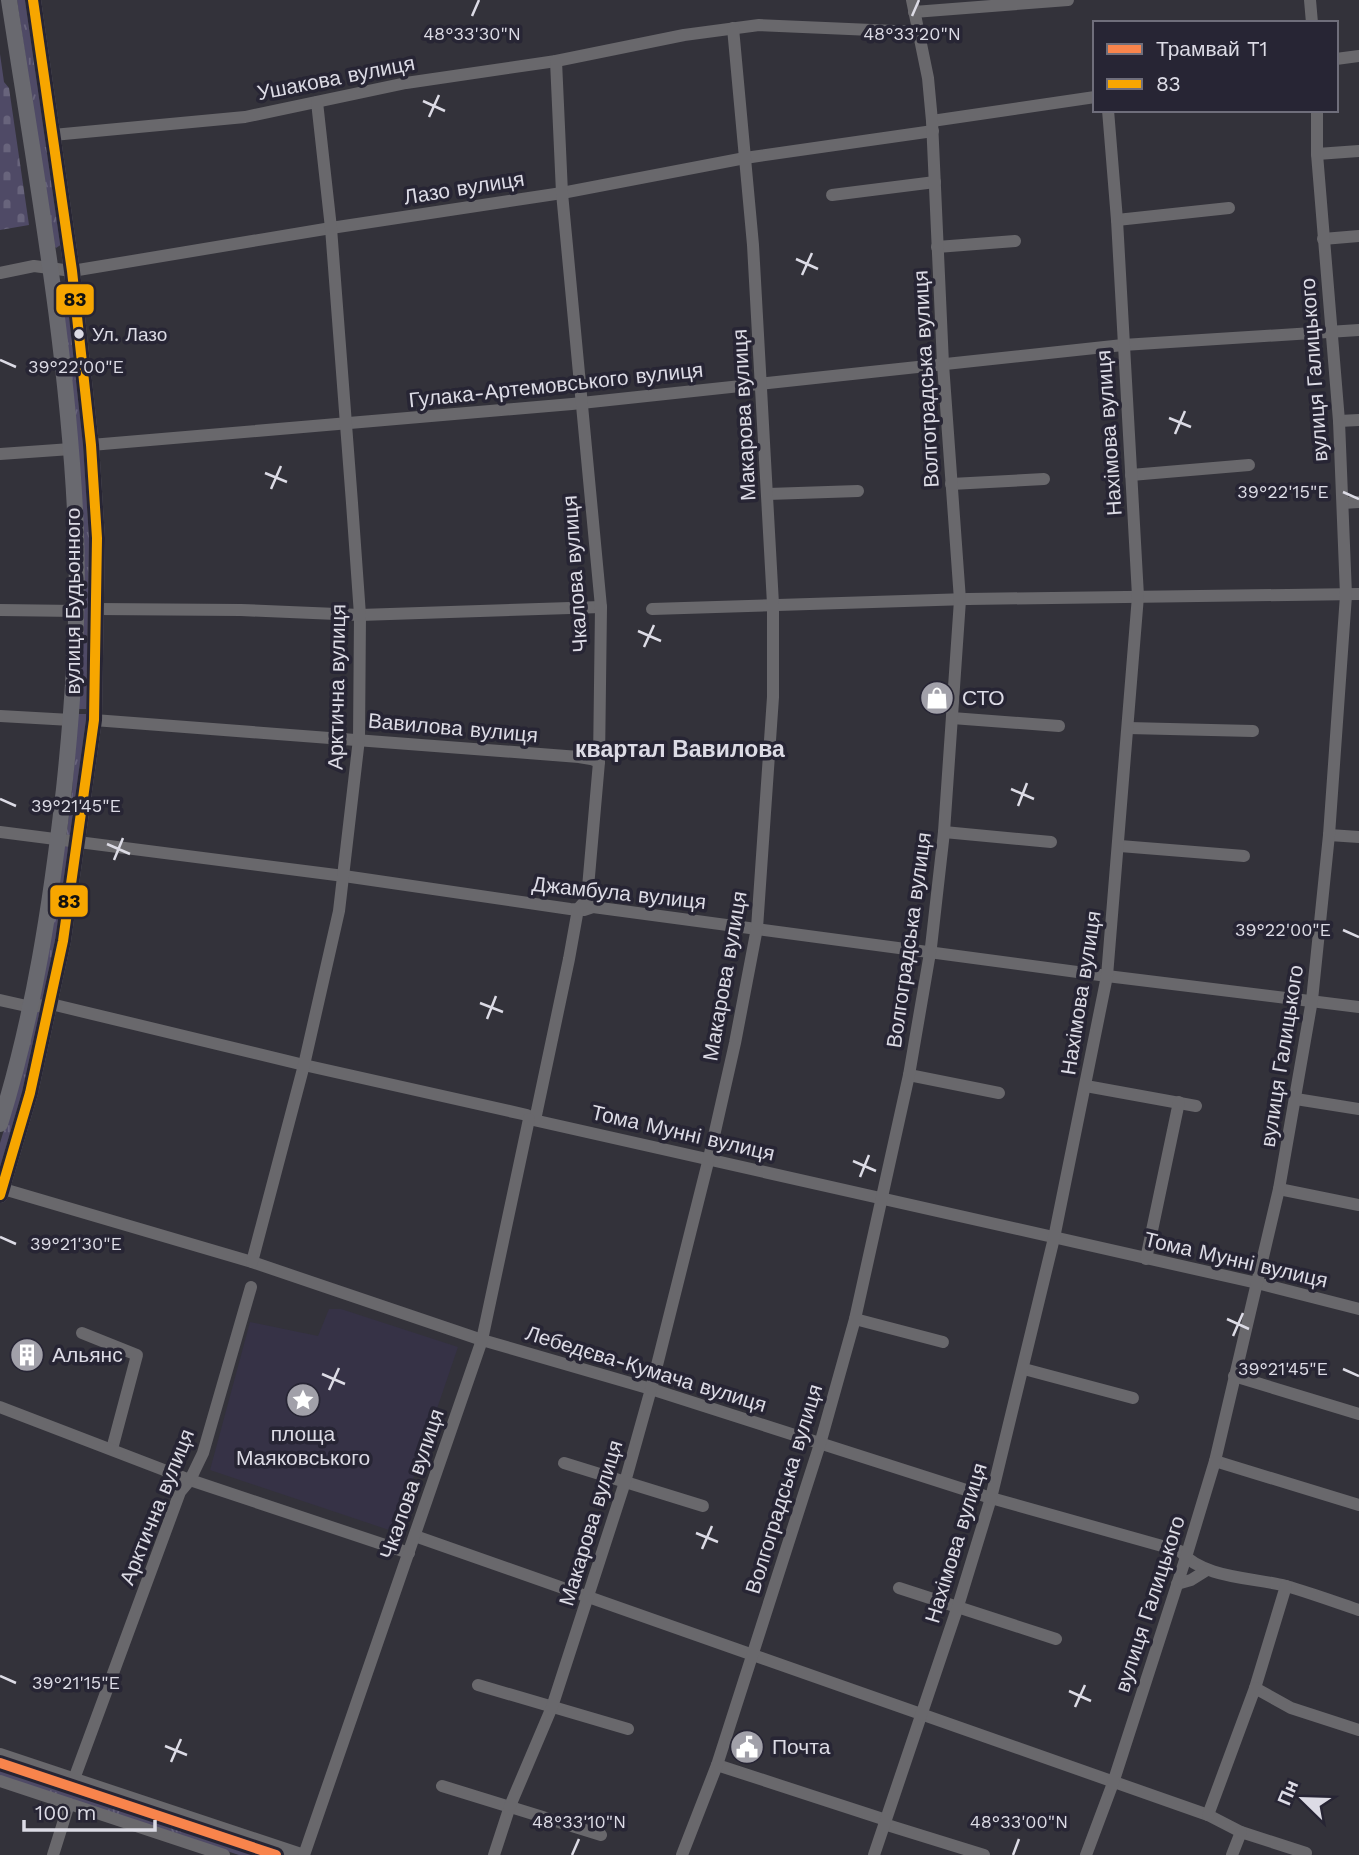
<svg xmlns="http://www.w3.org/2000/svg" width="1359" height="1855" font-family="'Work Sans',sans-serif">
	<defs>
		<pattern id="grass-tufts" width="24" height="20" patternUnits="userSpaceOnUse" patternTransform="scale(1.75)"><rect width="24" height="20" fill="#4f4a66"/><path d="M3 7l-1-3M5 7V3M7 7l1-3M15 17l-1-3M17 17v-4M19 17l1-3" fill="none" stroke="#68647c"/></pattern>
		<pattern id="cemetery-stones" width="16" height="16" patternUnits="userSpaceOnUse" patternTransform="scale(1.75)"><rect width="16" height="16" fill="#4f4a66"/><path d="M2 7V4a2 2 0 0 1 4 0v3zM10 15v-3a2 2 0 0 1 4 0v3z" fill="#68647c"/></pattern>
	</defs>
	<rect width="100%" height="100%" fill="#33323a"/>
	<polygon fill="#363246" points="329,1309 341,1309 458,1347 395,1532 210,1470 250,1322 318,1336"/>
	<g fill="url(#grass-tufts)">
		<polygon points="17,0 26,0 62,244 56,248 53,244"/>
		<polygon points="65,301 68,301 90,498 88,709 78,709 62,304"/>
		<polygon points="78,714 88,714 74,839 66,838 72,791"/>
		<polygon points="64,844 74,845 46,1001 37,1001"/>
		<polygon points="44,1009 0,1177 0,1143 19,1080 35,1011"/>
		<polygon points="0,1762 287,1855 239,1855 0,1777"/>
	</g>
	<polygon fill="url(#cemetery-stones)" points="0,54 4,82 9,88 29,225 0,230"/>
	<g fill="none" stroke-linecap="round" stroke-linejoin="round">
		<g stroke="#69686c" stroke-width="12">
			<polyline points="1310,0 1312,23"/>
			<polyline points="914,12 1068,0"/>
			<polyline points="1336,59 1359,56"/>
			<polyline points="932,121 1095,97"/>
			<polyline points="53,135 245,117 406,83 556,61 684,35 759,25 918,32"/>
			<polyline points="1317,154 1359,151"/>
			<polyline points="832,195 935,182"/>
			<polyline points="1117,220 1229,208"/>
			<polyline points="1323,239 1359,236"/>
			<polyline points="937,247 1015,241"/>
			<polyline points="0,273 34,266 72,271 331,228 562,193 745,158 933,131"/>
			<polyline points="1339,421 1359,420"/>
			<polyline points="91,445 572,404 1123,345 1359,330"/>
			<polyline points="0,454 71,449"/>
			<polyline points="1131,475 1249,465"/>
			<polyline points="951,484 1044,479"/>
			<polyline points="768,494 858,491"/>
			<polyline points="1343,503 1359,502"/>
			<polyline points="96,609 241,610 360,615 601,607"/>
			<polyline points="652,609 968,599 1359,594"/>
			<polyline points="0,610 77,611"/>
			<polyline points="0,716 71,720"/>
			<polyline points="952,718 1059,726"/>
			<polyline points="94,720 579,757 591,759 599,762"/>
			<polyline points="1128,728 1253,731"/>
			<polyline points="0,832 344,876 570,909 584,910 593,907 1107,976 1359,1007"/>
			<polyline points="944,832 1051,842"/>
			<polyline points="1329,835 1359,837"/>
			<polyline points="1120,846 1244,856"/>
			<polyline points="0,1000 31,1007 51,1004 304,1065 527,1115 529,1119 1257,1283 1359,1309"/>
			<polyline points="909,1075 999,1093"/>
			<polyline points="1086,1086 1196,1106"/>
			<polyline points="1296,1099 1359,1109"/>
			<polyline points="535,1120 569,959 578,909 587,899 599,762 601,607 562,193 556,61"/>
			<path d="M0 1188 252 1262 482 1340 651 1389 991 1498 1180 1551C1204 1579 1252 1577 1286 1586 1311 1593 1335 1602 1359 1610"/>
			<polyline points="1279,1189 1359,1205"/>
			<polyline points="1146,1259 1179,1102"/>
			<polyline points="252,1262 304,1065 339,911 359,739 360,615 352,503 331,228 317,102"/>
			<polyline points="855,1319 943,1342"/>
			<polyline points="82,1333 137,1355 112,1449"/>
			<polyline points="1024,1369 1133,1398"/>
			<polyline points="1234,1376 1359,1414"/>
			<polyline points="0,1407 190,1480 409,1553"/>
			<polyline points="1215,1461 1359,1505"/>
			<polyline points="564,1463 703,1506"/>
			<polyline points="415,1536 1208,1815 1241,1832 1306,1853"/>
			<polyline points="1177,1584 1191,1580 1207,1570"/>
			<polyline points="899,1588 1056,1639"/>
			<polyline points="478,1685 628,1729"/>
			<polyline points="1255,1688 1286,1586"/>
			<polyline points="0,1754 304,1855"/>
			<polyline points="717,1765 886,1820"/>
			<polyline points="74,1779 180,1492 190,1480 203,1453 251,1287"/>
			<polyline points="0,1781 224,1855"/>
			<polyline points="442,1786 601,1835"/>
			<polyline points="1208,1815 1255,1688 1291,1708 1359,1730"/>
			<polyline points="884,1824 984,1855"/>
			<polyline points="53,1855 69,1804"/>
			<polyline points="304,1855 482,1340 529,1119"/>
			<polyline points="494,1855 510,1806 552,1707 625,1482 651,1389 709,1158 735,1043 757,928 773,697 773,604 753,245 733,28"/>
			<polyline points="682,1855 717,1765 820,1444 855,1319 909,1075 931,947 944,832 960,600 943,364 932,121 928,78 912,0"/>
			<polyline points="874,1855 958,1606 991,1498 1054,1238 1107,976 1138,596 1117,220 1108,110"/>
			<polyline points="1086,1855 1113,1783 1186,1557 1215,1461 1279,1189 1312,1000 1329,835 1346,595 1339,421 1317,154 1317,110"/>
			<polyline points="1232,1855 1241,1832"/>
		</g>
		<g stroke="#69696f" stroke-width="16">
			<path d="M0 1124C34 1015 51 903 64 789 73 704 79 618 76 532 69 355 36 176 9 0"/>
			<polyline points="0,1195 30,1093 63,941 94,720 97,538 91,445 72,271 33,0"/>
		</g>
		<g stroke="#272534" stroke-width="16">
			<polyline id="bus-1" points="0,1195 30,1093 63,941 94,720 97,538 91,445 72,271 33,0"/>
		</g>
		<use href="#bus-1" stroke="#f7a600" stroke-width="10"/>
		<g stroke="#272534" stroke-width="16">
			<polyline id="tram-1" points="0,1763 276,1855"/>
		</g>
		<use href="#tram-1" stroke="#f8844c" stroke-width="10"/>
	</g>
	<path fill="none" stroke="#dcdbe5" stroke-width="2.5" d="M472 16 479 0M912 16 919 0M423 101 445 111M429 117 439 95M796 259 818 269M802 275 812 253M0 360 16 367M1169 418 1191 427M1175 434 1185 411M265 473 287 482M271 489 281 466M1343 492 1359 499M638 631 661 641M644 647 654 625M1011 789 1034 799M0 799 16 806M1018 806 1027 783M107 844 130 854M114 860 123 838M1343 930 1359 937M480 1003 503 1012M487 1019 496 996M853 1161 876 1171M860 1177 869 1155M0 1237 16 1244M1227 1319 1249 1329M1233 1336 1243 1313M1343 1369 1359 1376M322 1374 345 1384M329 1390 339 1368M696 1533 718 1542M702 1549 712 1526M0 1676 16 1683M1069 1691 1091 1701M1075 1707 1085 1685M165 1746 187 1755M171 1762 181 1739M572 1855 579 1839M1013 1855 1019 1839"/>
	<defs>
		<g id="shop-disc" transform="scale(1.75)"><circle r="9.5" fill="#a1a0a9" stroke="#272534"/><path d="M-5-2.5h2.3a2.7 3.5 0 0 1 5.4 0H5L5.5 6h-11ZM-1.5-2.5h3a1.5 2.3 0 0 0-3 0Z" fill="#fff"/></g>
		<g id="building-disc" transform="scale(1.75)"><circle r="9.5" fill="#a1a0a9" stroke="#272534"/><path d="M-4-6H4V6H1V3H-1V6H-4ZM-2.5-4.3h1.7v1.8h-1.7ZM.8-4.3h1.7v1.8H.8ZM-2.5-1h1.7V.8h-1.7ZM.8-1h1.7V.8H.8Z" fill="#fff"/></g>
		<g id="sight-disc" transform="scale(1.75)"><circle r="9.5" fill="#a1a0a9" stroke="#272534"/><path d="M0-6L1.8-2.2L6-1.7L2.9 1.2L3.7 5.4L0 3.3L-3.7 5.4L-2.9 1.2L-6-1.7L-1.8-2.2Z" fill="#fff"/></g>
		<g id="civic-disc" transform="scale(1.75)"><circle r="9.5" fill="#a1a0a9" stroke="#272534"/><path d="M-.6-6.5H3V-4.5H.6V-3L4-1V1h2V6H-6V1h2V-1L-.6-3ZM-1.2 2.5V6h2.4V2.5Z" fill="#fff"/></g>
	</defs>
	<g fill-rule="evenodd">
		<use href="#shop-disc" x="937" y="698"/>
		<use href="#building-disc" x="27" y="1355"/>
		<use href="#sight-disc" x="303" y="1400"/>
		<use href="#civic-disc" x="747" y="1747"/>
	</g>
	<circle fill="#dcdbe5" stroke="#272534" stroke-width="2.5" cx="79" cy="334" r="6"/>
	<g text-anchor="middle" stroke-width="7" stroke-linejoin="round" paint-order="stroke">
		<g font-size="19" fill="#dcdbe5" stroke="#272534" text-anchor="start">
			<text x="92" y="341">Ул. Лазо</text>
		</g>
		<g font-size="21" fill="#dcdbe5" stroke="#272534">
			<text transform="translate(336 78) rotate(-11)" y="7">Ушакова вулиця</text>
			<text transform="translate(464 188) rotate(-9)" y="7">Лазо вулиця</text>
			<text transform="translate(1314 370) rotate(-94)" y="7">вулиця Галицького</text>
			<text transform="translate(926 379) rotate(-93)" y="7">Волгоградська вулиця</text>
			<text transform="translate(556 385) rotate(-6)" y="7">Гулака-Артемовського вулиця</text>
			<text transform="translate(744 415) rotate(-93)" y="7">Макарова вулиця</text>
			<text transform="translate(1109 433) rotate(-94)" y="7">Нахімова вулиця</text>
			<text transform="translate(575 574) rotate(-94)" y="7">Чкалова вулиця</text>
			<text transform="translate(73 601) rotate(-90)" y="7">вулиця Будьонного</text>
			<text transform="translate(337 687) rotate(-89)" y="7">Арктична вулиця</text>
			<text transform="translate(453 728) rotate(5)" y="7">Вавилова вулиця</text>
			<text transform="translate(619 893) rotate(6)" y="7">Джамбула вулиця</text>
			<text transform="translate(909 940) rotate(-82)" y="7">Волгоградська вулиця</text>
			<text transform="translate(725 976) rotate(-80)" y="7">Макарова вулиця</text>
			<text transform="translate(1081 993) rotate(-81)" y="7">Нахімова вулиця</text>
			<text transform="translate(1282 1056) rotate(-81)" y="7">вулиця Галицького</text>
			<text transform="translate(683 1133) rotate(13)" y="7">Тома Мунні вулиця</text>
			<text transform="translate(1236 1260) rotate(13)" y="7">Тома Мунні вулиця</text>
			<text transform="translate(646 1369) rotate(17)" y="7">Лебедєва-Кумача вулиця</text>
			<text transform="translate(412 1484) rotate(-71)" y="7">Чкалова вулиця</text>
			<text transform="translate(784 1489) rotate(-73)" y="7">Волгоградська вулиця</text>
			<text transform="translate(157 1507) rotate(-68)" y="7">Арктична вулиця</text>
			<text transform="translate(591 1523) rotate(-73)" y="7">Макарова вулиця</text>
			<text transform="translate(956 1543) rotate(-73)" y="7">Нахімова вулиця</text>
			<text transform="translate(1150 1604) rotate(-72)" y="7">вулиця Галицького</text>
		</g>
		<g font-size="21" fill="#dcdbe5" stroke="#272534" text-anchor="start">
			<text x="962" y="705">СТО</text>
			<text x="52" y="1362">Альянс</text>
			<text x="303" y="1441" text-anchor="middle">площа<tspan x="303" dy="24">Маяковського</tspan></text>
			<text x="772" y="1754">Почта</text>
		</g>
		<g font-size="23" font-weight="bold" fill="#dcdbe5" stroke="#272534">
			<text x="680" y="757">квартал Вавилова</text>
		</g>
	</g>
	<g font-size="18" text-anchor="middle" fill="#dcdbe5" stroke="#272534" stroke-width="7" stroke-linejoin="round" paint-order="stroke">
		<text x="472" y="40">48°33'30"N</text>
		<text x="912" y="40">48°33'20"N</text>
		<text x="76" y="373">39°22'00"E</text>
		<text x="1283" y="498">39°22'15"E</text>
		<text x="76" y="812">39°21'45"E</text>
		<text x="1283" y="936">39°22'00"E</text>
		<text x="76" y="1250">39°21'30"E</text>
		<text x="1283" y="1375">39°21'45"E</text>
		<text x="76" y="1689">39°21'15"E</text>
		<text x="579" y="1828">48°33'10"N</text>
		<text x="1019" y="1828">48°33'00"N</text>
	</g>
	<g stroke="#272534" stroke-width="2.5">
		<rect x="55" y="283" width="40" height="33" rx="7" fill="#f7a600"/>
		<rect x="49" y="884" width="40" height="34" rx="7" fill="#f7a600"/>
	</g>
	<g font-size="19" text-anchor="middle" font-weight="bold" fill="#111">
		<text x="75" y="306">83</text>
		<text x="69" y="908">83</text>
	</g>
	<rect x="1093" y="21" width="245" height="91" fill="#272534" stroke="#6f6e7b" stroke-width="2"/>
	<rect x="1107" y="44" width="35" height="10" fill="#f8844c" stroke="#6f6e7b" stroke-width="2"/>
	<text x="1156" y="56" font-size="21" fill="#dcdbe5">Трамвай T1</text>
	<rect x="1107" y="79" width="35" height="10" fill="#f7a600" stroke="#6f6e7b" stroke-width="2"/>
	<text x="1156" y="91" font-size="21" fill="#dcdbe5">83</text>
	<g transform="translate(1303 1799) rotate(293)" stroke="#272534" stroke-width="5" paint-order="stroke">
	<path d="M0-5L12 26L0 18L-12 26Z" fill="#dcdbe5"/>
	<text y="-10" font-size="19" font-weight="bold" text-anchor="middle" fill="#dcdbe5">Пн</text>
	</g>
	<path d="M24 1820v10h131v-10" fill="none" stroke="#dcdbe5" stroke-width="3.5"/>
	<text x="35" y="1820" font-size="21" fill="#dcdbe5" stroke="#272534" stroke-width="5" paint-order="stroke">100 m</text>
</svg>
